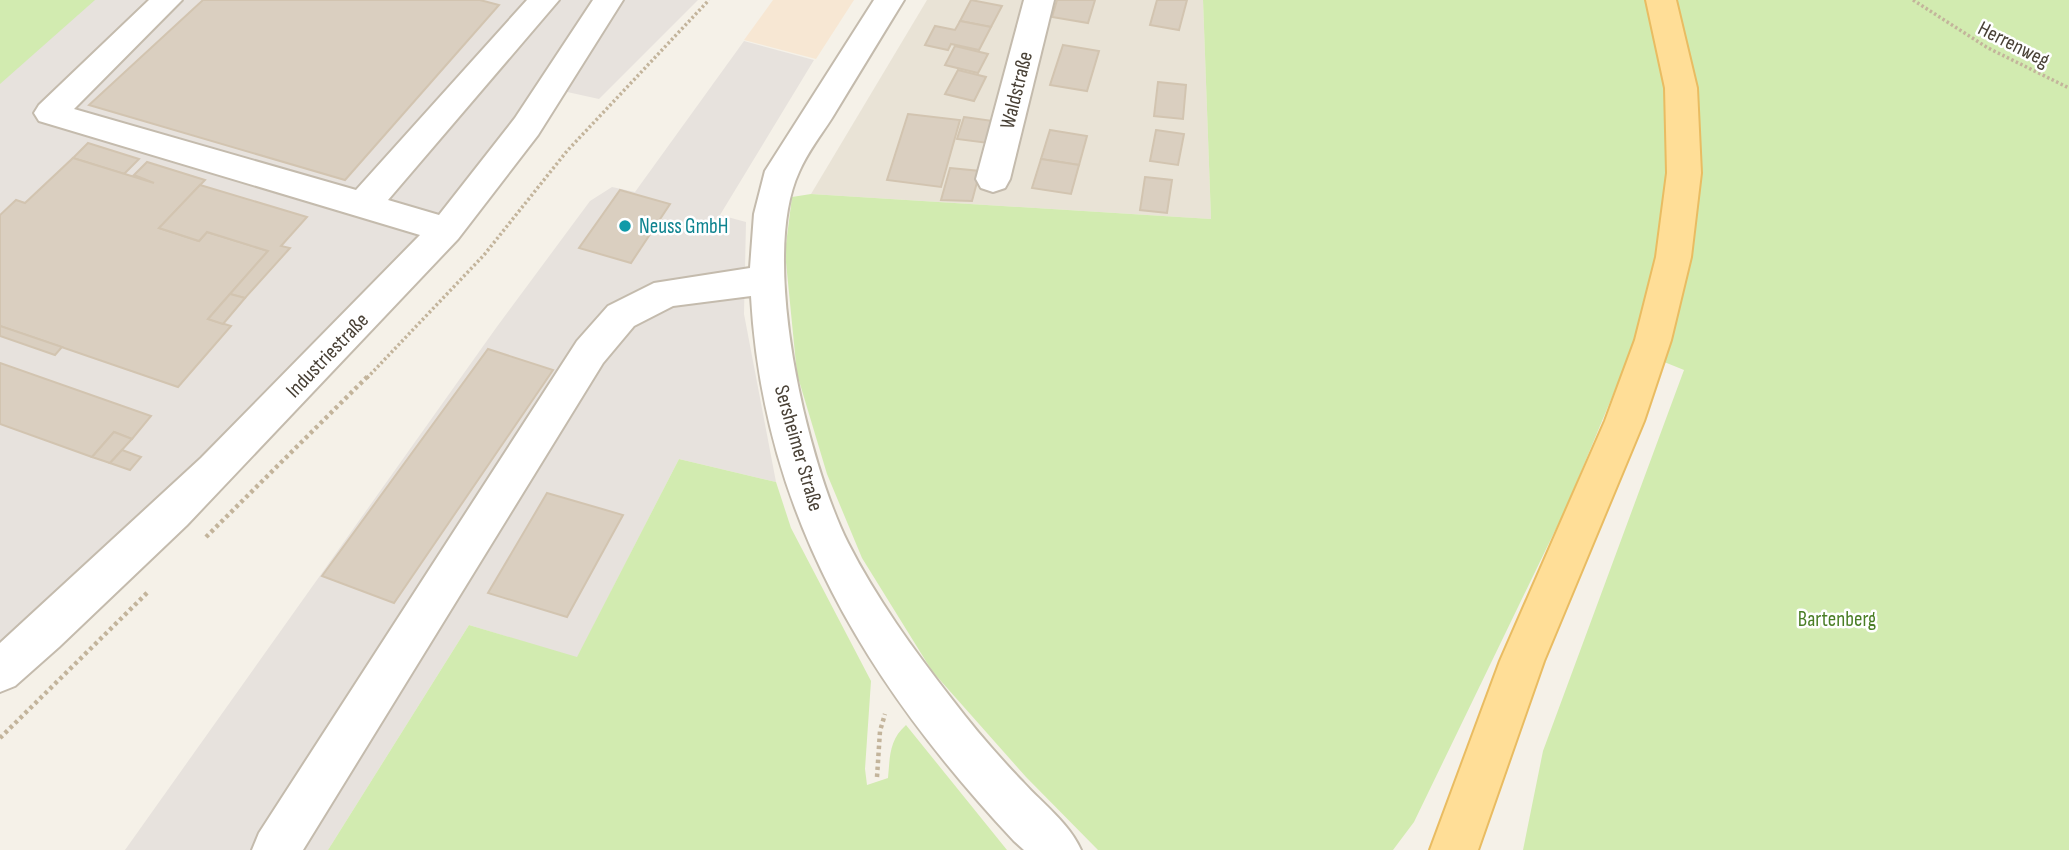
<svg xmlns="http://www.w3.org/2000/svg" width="2069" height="850" font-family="'Sofia Sans Condensed',sans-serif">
	<rect width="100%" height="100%" fill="#f5f1e8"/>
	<polygon fill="#e9e3d6" points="927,0 1203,0 1211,219 811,194"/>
	<polygon fill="#f7e7d3" points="773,0 854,0 816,59 744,40"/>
	<g fill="#e7e2dd">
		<polygon points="0,0 698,0 599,99 540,86 490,157 373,290 270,395 0,642"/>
		<polygon points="744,41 814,60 720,215 746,222 744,314 776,482 679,459 577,658 469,625 328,850 125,850 496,328 590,201 612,187 635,192"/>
	</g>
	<g fill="#d2ebb0">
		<polygon points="0,0 95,0 0,84"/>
		<polygon points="1203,0 2069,0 2069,850 1523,850 1543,751 1684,370 1632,349 1565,510 1414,822 1393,850 1098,850 1026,777 932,671 862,558 827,474 797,374 785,252 792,197 811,194 1211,219"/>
		<path d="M679 459 776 482 791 528 871 681 865 769 867 785 888 778C890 757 889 740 906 725L1007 850H328L469 625 577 657Z"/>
	</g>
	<g fill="#dacfc0" stroke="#d2c4b0" stroke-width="2">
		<polygon points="203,0 480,0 499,5 345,180 89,105"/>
		<polygon points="971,0 1002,6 991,27 960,21"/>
		<polygon points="1057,0 1095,0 1088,23 1052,17"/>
		<polygon points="1157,0 1187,0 1179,30 1150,25"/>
		<polygon points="960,21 991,27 979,50 951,44 948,50 925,45 935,26 955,30"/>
		<polygon points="1063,45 1099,51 1087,91 1050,85"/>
		<polygon points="955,46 988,54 978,73 945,65"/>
		<polygon points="958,70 986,77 974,101 945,94"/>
		<polygon points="1158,82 1186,85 1183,119 1154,116"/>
		<polygon points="908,114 960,120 941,187 887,180"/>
		<polygon points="964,117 993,121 988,143 957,139"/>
		<polygon points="1050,130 1087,136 1079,165 1041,159"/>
		<polygon points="1156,130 1184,134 1178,165 1150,161"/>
		<polygon points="88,143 139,159 124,174 73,158"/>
		<polygon points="73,158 154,183 134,175 147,162 205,180 159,228 199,241 207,232 268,251 208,319 231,326 178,387 0,326 0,215 16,200 25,203"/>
		<polygon points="1041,159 1079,165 1071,194 1032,188"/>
		<polygon points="950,168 980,171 972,201 941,200"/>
		<polygon points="1145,177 1172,180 1167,213 1140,210"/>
		<polygon points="200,185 307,217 281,246 290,248 245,298 230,294 268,251 207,232 199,241 159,228"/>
		<polygon points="620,190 670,204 631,263 579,248"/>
		<polygon points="230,294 245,298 223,324 208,319"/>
		<polygon points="0,326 62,347 55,355 0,336"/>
		<polygon points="488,349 553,370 394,603 322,576"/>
		<polygon points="0,363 151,416 132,439 114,432 92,457 0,424"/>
		<polygon points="114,432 132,439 110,463 92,457"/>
		<polygon points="122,450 141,457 130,470 110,463"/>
		<polygon points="547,493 623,515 567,617 488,593"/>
	</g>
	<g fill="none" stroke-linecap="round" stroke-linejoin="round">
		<g stroke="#c4bbad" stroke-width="4">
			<g id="minor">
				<polygon points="149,0 182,0 74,109 356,190 527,0 559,0 388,200 439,215 515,118 593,0 623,0 538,135 458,239 187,525 59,647 15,686 0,692 0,643 201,458 420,235 39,121 34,113 39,105"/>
				<path d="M874 0H904C880 39 856 78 832 118 821 135 807 153 799 172 759 258 807 461 848 543 876 598 913 649 951 698 973 727 997 755 1023 782 1043 804 1069 823 1081 850H1024L1014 841C868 685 763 515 751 296L673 306 634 326 603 363 303 850H252L259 833 577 341 608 306 654 283 750 268 754 214 765 171Z"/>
				<polygon points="1024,0 1054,0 1010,179 1005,188 993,192 981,188 976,179"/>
			</g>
		</g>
		<g stroke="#e9bc62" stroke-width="4">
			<polygon id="major" points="1646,0 1676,0 1697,88 1701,173 1691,257 1671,340 1644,421 1544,661 1478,850 1430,850 1500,661 1605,421 1635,340 1656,257 1667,173 1665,88"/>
		</g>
		<g stroke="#c3b49b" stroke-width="3.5" stroke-dasharray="2.5 2.5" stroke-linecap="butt">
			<polyline points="1913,0 1988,48 2069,88"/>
			<polyline points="367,378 484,255 567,151 709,0"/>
		</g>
		<g stroke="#c3b49b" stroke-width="4.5" stroke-dasharray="3.5 3.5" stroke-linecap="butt">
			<polyline points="206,537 368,376"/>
			<polyline points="0,738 149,591"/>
			<polyline points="877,777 880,731 885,714"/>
		</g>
		<use href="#minor" fill="#fff" fill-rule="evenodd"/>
		<use href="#major" fill="#ffde97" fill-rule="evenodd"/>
	</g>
	<circle fill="#0f9aa8" stroke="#fff" stroke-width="2.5" cx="625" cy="226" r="7"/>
	<g text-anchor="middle" stroke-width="5" stroke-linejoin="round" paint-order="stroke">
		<g font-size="21" fill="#494136" stroke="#fff">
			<text transform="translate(2014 44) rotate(27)" y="7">Herrenweg</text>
			<text transform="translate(1016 90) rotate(-76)" y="7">Waldstraße</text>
			<text transform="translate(327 355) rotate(-46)" y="7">Industriestraße</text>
			<text transform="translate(799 448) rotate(74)" y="7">Sersheimer Straße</text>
		</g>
		<g font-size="21" fill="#0d838f" stroke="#fff" text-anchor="start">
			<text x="639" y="233">Neuss GmbH</text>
		</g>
		<g font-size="21" fill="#4a7e26" stroke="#fff">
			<text x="1837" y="626">Bartenberg</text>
		</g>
	</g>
</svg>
